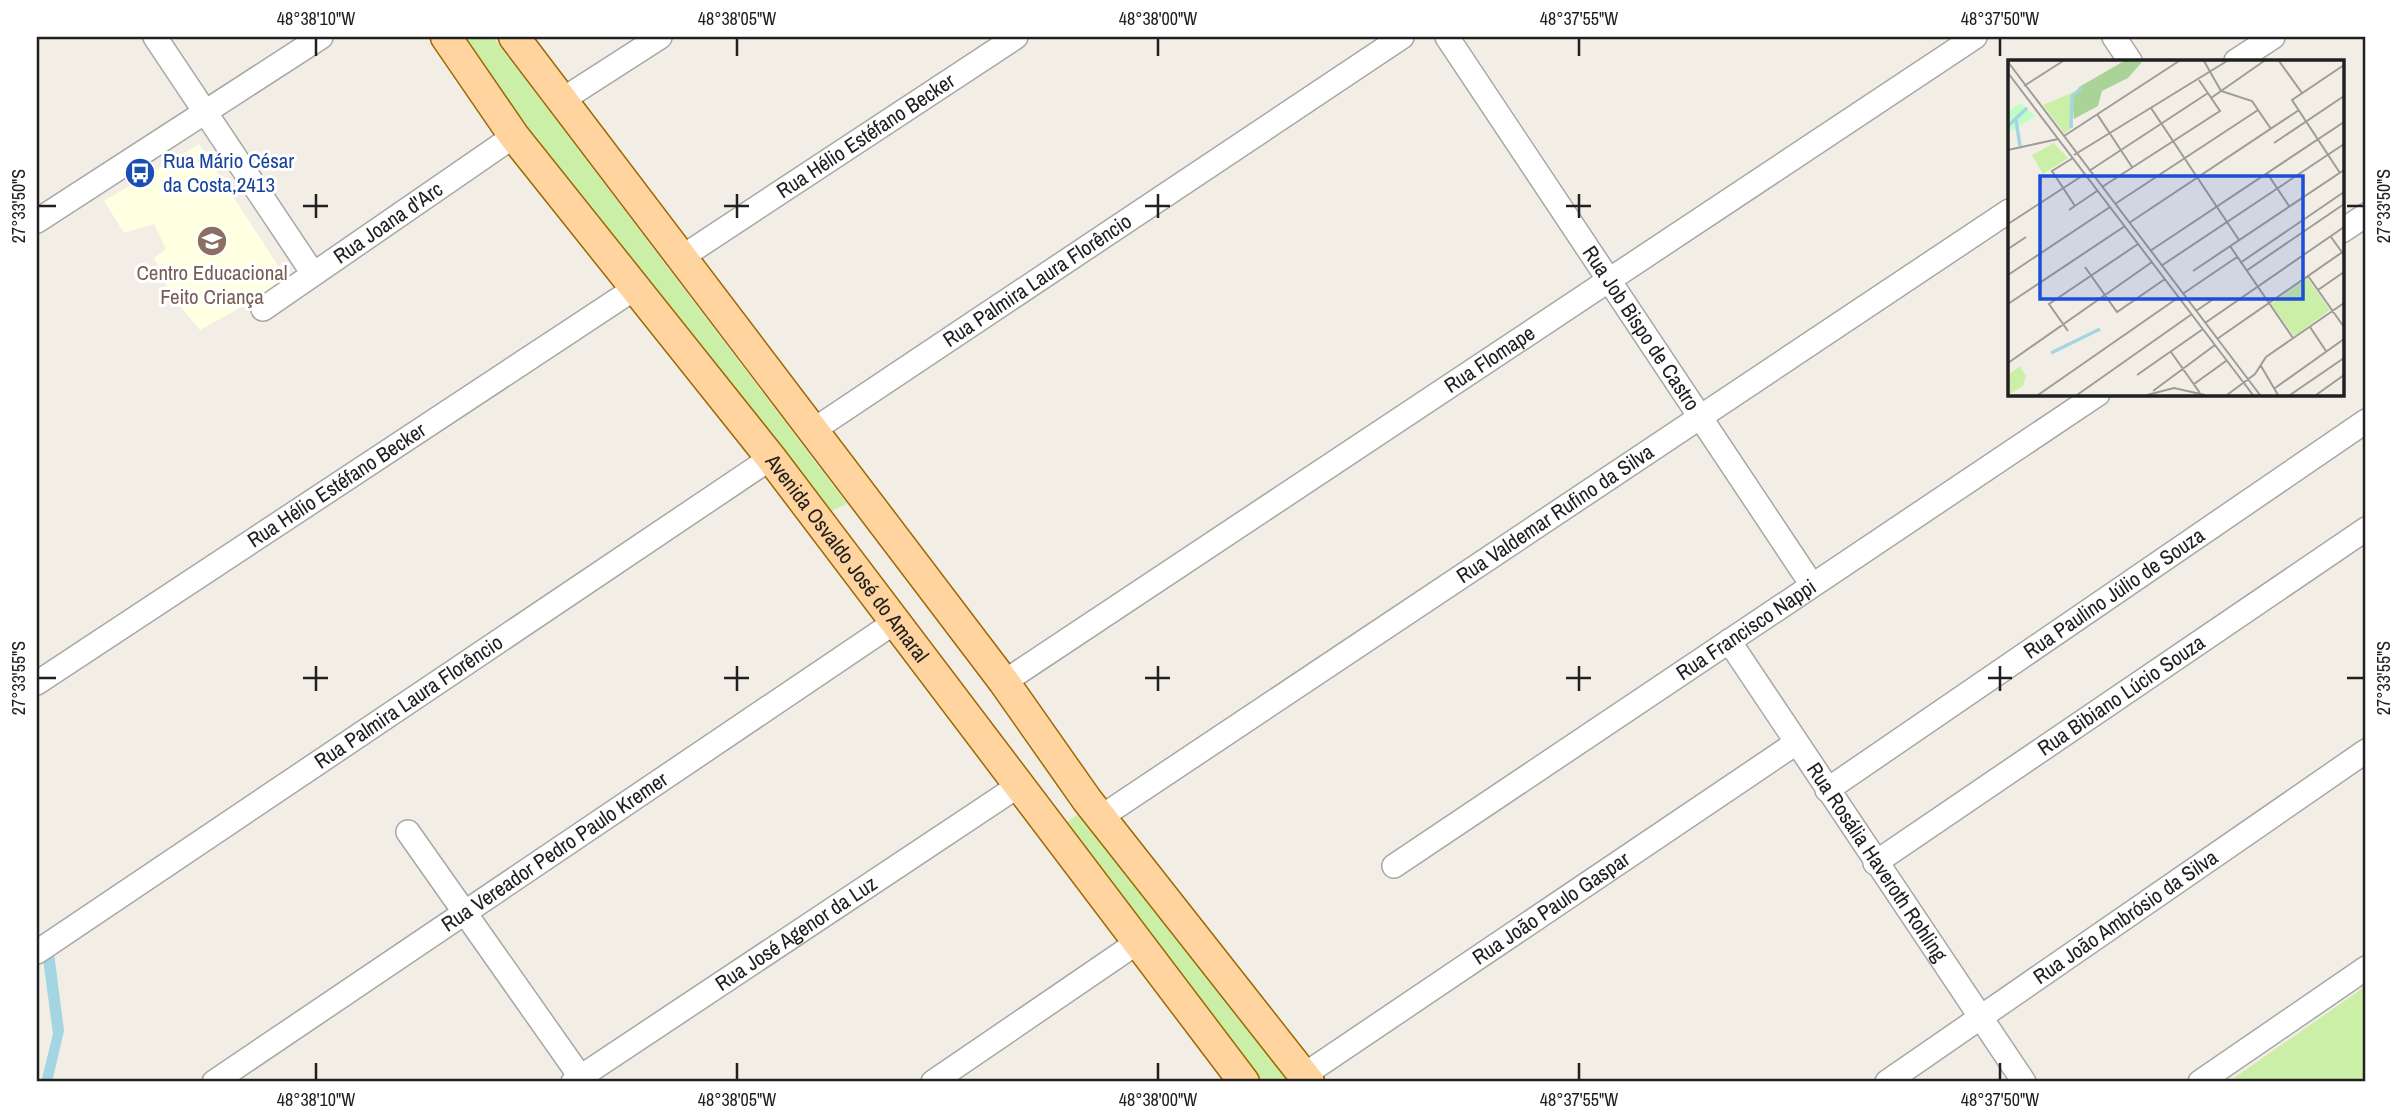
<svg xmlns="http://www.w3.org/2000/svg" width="2403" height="1119" font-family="'Archivo Narrow',sans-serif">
	<rect width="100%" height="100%" fill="#f2eee6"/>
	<polygon fill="#ffffe2" points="199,144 288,281 200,330 171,295 154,258 166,249 154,224 124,233 104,201"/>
	<g fill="#ccefa8">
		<polygon points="458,37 493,37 847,504 822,515"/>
		<polygon points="1082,812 1291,1082 1256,1082 1061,826"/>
		<polygon points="2366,986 2366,1082 2228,1082"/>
	</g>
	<polygon fill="#a3d5e3" points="54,953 64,1031 52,1082 41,1082 53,1034 43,959"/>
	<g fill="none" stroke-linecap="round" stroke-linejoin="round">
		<g stroke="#a7a7a7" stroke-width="26">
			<g id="minor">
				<polyline points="155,37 312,272"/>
				<path id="s1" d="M1447 37 1812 585"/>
				<polyline points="2114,37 2130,61"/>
				<polyline points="2236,61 2273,37"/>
				<polyline points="562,100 660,37"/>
				<polyline points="37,221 321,37"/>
				<polyline points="2342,231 2366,215"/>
				<path id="s2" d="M682 257 1016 37"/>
				<path id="s3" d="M263 309 514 136"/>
				<path id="s4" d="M812 431 1402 37"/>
				<path id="s5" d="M1729 641 2024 1082"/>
				<path id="s6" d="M1004 682 1975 37"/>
				<path id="s7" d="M37 683 637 287"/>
				<path id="s8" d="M1827 790 2366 421"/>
				<path id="s9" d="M1101 817 2009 211"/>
				<polyline points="408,832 584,1082"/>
				<path id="s10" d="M1875 863 2366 529"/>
				<path id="s11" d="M1394 866 2098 394"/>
				<path id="s12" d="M37 952 771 458"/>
				<path id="s13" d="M1304 1075 1796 743"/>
				<path id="s14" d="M214 1082 895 622"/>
				<path id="s15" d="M573 1082 1018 786"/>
				<polyline points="933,1082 1138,942"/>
				<path id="s16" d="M1887 1082 2366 751"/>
				<polyline points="2200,1082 2366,968"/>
			</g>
		</g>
		<g stroke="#9d6800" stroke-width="33">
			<g id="major">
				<path id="s17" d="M446 37 514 136 771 458 1244 1082"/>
				<polyline points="514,37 1004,682 1087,800 1309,1082"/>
			</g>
		</g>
		<use href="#minor" stroke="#fff" stroke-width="23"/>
		<use href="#major" stroke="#ffd49e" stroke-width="30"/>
	</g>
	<path fill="none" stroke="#202020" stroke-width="2.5" d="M316 38V56M737 38V56M1158 38V56M1579 38V56M2000 38V56M316 194V218M737 194V218M1158 194V218M1579 194V218M38 206H56M303 206H328M724 206H749M1145 206H1170M1566 206H1591M2347 206H2364M316 666V691M737 666V691M1158 666V691M1579 666V691M2000 666V691M38 678H56M303 678H328M724 678H749M1145 678H1170M1566 678H1591M1988 678H2012M2347 678H2364M316 1063V1080M737 1063V1080M1158 1063V1080M1579 1063V1080M2000 1063V1080"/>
	<defs>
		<g id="bus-disc" transform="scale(1.575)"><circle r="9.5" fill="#1a4fb4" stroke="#fff"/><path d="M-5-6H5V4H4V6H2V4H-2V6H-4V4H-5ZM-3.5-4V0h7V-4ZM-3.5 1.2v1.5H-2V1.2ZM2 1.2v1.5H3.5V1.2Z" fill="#fff"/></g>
		<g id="school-disc" transform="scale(1.575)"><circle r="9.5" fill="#8d6e63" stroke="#fff"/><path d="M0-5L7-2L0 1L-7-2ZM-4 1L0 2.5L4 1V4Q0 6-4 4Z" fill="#fff"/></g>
	</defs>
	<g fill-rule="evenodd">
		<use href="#bus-disc" x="140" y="173"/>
		<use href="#school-disc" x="212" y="241"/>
	</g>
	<g text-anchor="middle" stroke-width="6" stroke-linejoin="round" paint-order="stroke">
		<g font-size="21" fill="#202020" stroke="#fff">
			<text dy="7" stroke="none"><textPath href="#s2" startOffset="220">Rua Hélio Estéfano Becker</textPath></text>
			<text dy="7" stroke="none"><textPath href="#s3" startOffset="152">Rua Joana d'Arc</textPath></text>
			<text dy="7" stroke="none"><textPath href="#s4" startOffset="271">Rua Palmira Laura Florêncio</textPath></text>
			<text dy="7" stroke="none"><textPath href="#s1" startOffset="350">Rua Job Bispo de Castro</textPath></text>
			<text dy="7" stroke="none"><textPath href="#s6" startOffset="583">Rua Flomape</textPath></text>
			<text dy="7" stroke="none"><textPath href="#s7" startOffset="359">Rua Hélio Estéfano Becker</textPath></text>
			<text dy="7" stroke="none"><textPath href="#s9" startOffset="546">Rua Valdemar Rufino da Silva</textPath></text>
			<text dy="7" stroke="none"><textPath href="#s17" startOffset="658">Avenida Osvaldo José do Amaral</textPath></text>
			<text dy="7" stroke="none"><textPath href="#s8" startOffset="348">Rua Paulino Júlio de Souza</textPath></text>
			<text dy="7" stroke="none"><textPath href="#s11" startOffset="424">Rua Francisco Nappi</textPath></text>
			<text dy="7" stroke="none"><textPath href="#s10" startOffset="298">Rua Bibiano Lúcio Souza</textPath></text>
			<text dy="7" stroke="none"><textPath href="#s12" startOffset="448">Rua Palmira Laura Florêncio</textPath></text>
			<text dy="7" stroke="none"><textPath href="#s14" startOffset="411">Rua Vereador Pedro Paulo Kremer</textPath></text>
			<text dy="7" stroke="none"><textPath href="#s5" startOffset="266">Rua Rosália Haveroth Rohling</textPath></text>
			<text dy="7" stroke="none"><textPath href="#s13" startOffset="298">Rua João Paulo Gaspar</textPath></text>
			<text dy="7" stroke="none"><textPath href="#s16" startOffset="290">Rua João Ambrósio da Silva</textPath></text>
			<text dy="7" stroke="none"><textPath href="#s15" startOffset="268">Rua José Agenor da Luz</textPath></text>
		</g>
		<g font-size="21" fill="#164399" stroke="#fff" text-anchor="start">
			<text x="163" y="168">Rua Mário César<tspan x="163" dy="24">da Costa,2413</tspan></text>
		</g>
		<g font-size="21" fill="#785e54" stroke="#fff">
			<text x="212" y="280">Centro Educacional<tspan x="212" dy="24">Feito Criança</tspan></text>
		</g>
	</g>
	<g transform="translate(2008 60)">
		<rect width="336" height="336" fill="#f2eee6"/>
		<path d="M70 30 64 41V68L56 73 35 45ZM46 83 60 98 35 114 24 95ZM299 218 322 250 286 276 263 244ZM12 306 18 316 15 326 0 335V315Z" fill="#ccefa8"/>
		<path d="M116 1 134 2 120 18 94 31 90 46 66 59 64 41 71 27Z" fill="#aad497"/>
		<path d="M12 43 28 56 0 73 1 51Z" fill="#c0fec5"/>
		<path fill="none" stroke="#a3d5e3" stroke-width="3.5" d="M8 60 12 86M0 66 19 48M63 68 64 36 74 28M43 293 92 269"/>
		<path fill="none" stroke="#9e9c97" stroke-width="2" d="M196 1 213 31 244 41 263 69M271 1 294 33M0 2 252 335M0 13 245 335M16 26 55 1M203 38 256 1M143 48 231 180M89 54 124 107M56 76 171 1M266 83 336 36M0 90 50 79M66 95 219 1M65 98 44 111 67 146M81 111 200 33M259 113 281 146M332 113 284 40 336 5M94 127 212 51 191 20M107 144 250 50M61 150 89 131M121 163 291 50M0 164 77 114M323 177 336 195M222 186 285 278M0 189 18 177M142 191 336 62M232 203 336 132M153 206 336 84M77 207 109 252 157 219M185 211 336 110M238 211 336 144M0 215 102 147M300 216 336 267M310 230 336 212M176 233 229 197M0 244 117 166M188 251 207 238M197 263 336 167M302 267 318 291M60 271 41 244 130 184M209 279 336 191M163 292 192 333M0 303 144 202M253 306 270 335M129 315 195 269M186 324 218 301M267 328 336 279M145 331 207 285M30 335 171 237M69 335 184 254M139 335 166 328 197 335M219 335 247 314 258 297 336 243M282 335 336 298M308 335 336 315"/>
		<path fill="#1d4ed8" fill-opacity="0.15" stroke="#1d4ed8" stroke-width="3.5" d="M32 116H295V239H32Z"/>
		<rect width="336" height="336" fill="none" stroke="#202020" stroke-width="3.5"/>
	</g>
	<rect width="2403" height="1119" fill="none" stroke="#ffffff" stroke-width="77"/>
	<rect x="38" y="38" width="2326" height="1042" fill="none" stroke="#202020" stroke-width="2.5"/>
	<g font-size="18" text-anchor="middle" fill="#202020">
		<text x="316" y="25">48°38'10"W</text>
		<text x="737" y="25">48°38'05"W</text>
		<text x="1158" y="25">48°38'00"W</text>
		<text x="1579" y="25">48°37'55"W</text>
		<text x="2000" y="25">48°37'50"W</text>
		<text transform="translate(19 206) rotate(-90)" y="6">27°33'50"S</text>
		<text transform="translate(2384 206) rotate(-90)" y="6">27°33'50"S</text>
		<text transform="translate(19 678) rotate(-90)" y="6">27°33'55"S</text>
		<text transform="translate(2384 678) rotate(-90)" y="6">27°33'55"S</text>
		<text x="316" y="1106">48°38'10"W</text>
		<text x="737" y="1106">48°38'05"W</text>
		<text x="1158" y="1106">48°38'00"W</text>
		<text x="1579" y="1106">48°37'55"W</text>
		<text x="2000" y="1106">48°37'50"W</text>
	</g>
</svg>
